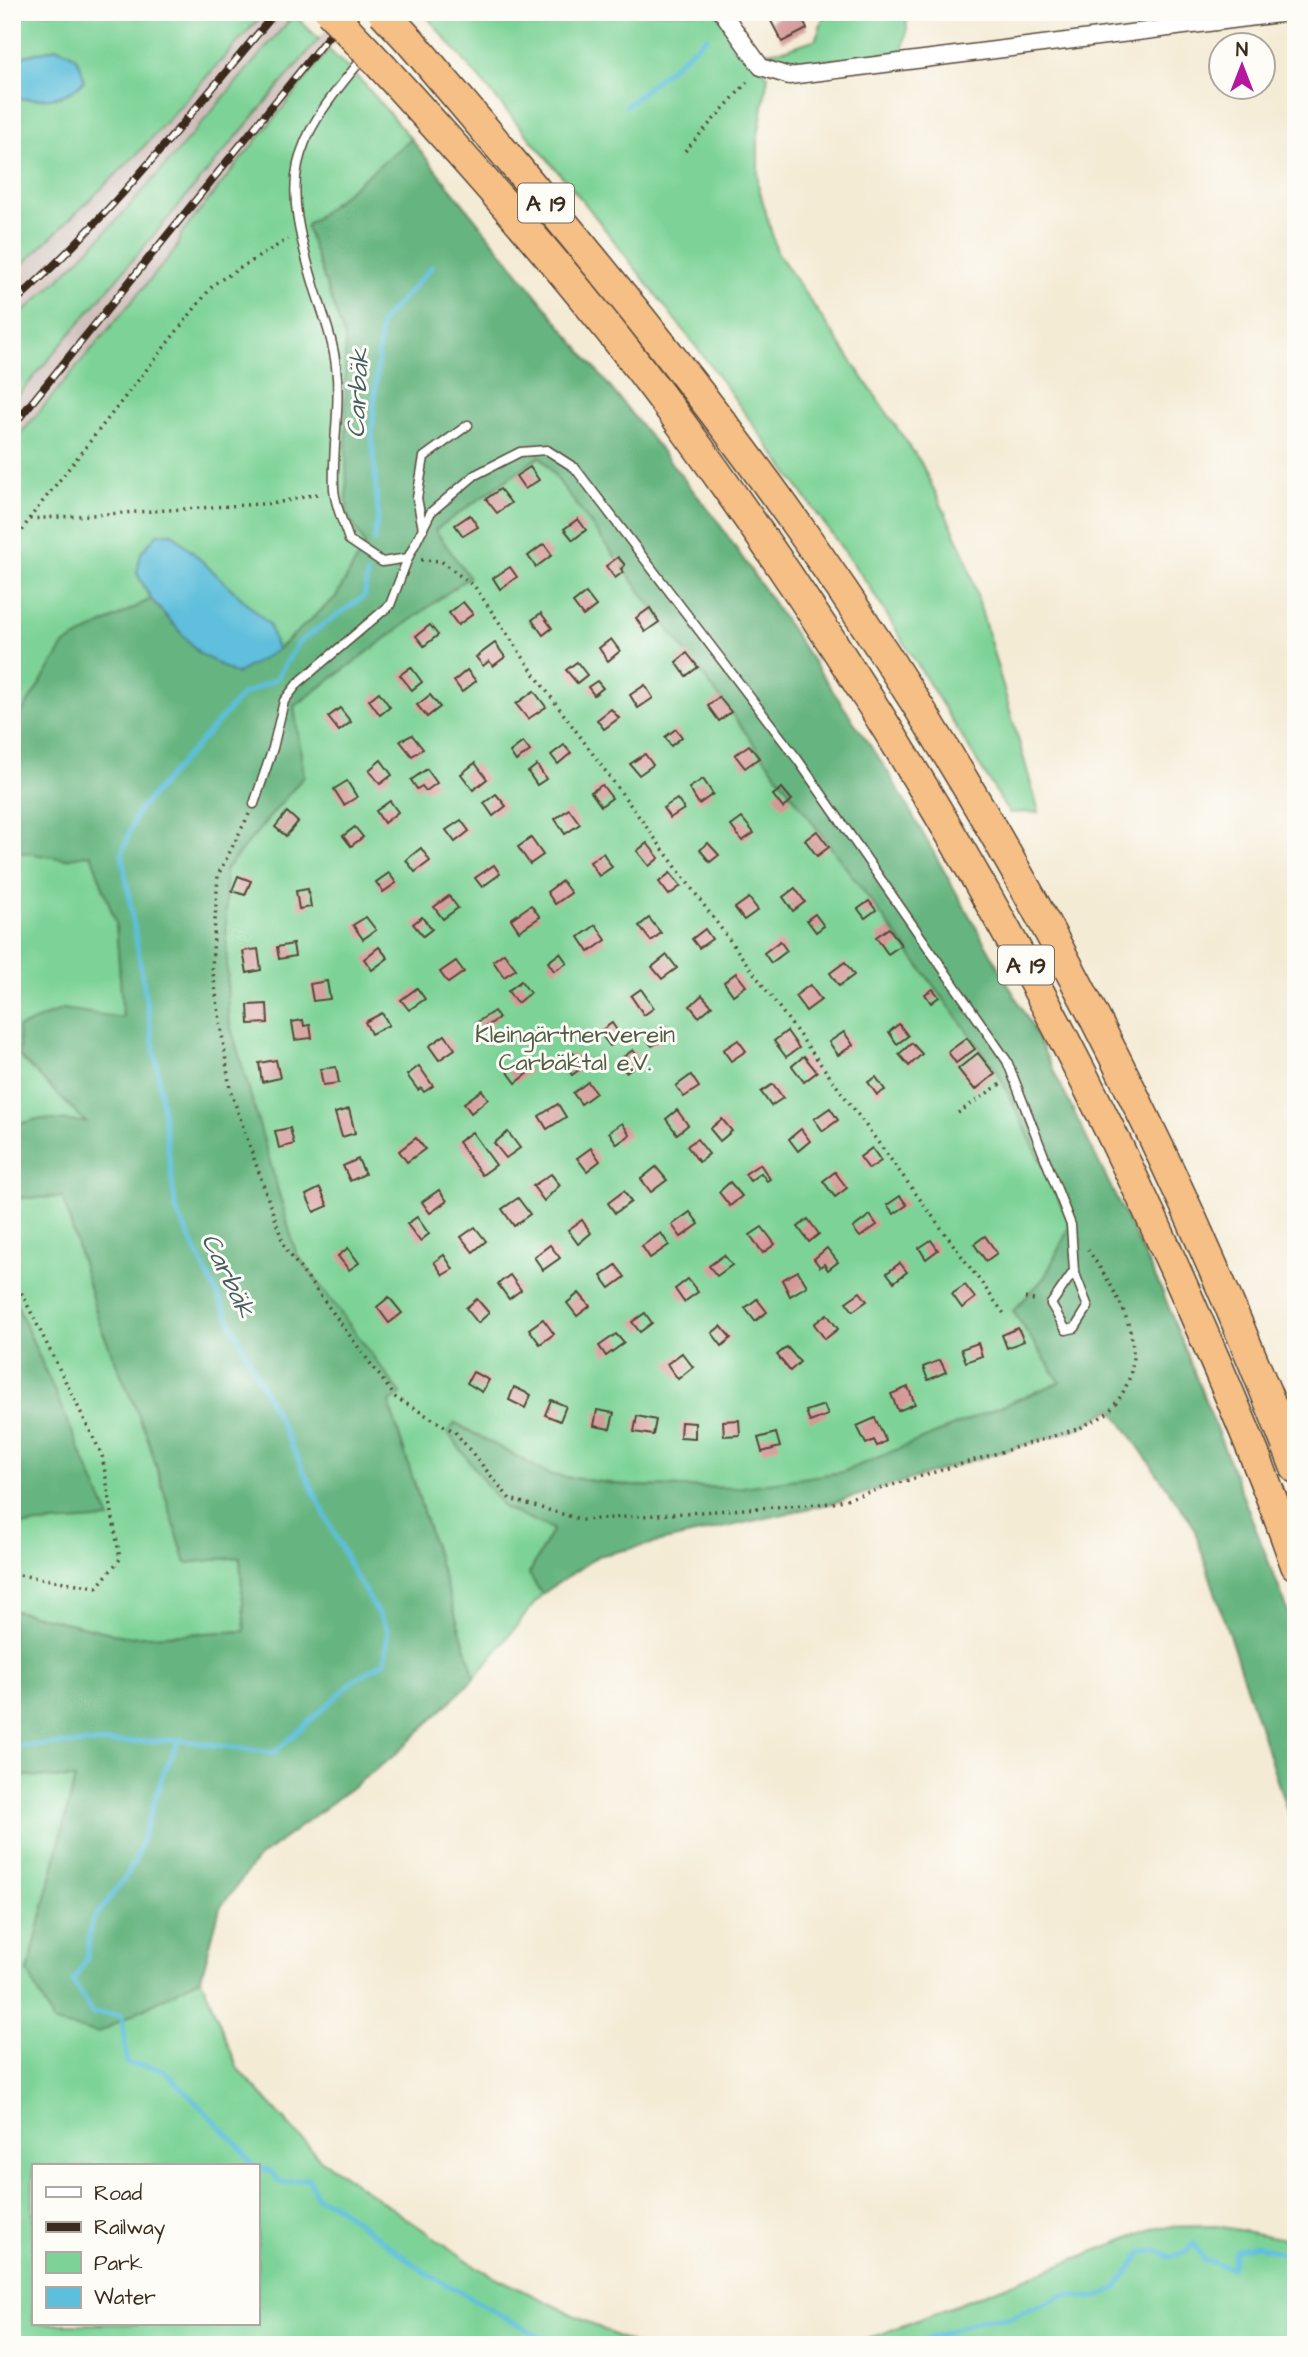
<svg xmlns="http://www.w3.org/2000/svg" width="1308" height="2357" font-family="'Architects Daughter',sans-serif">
	<rect width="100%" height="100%" fill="#fdfcf7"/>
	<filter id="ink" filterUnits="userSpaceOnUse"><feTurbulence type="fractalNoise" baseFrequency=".0143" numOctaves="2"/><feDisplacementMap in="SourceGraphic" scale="14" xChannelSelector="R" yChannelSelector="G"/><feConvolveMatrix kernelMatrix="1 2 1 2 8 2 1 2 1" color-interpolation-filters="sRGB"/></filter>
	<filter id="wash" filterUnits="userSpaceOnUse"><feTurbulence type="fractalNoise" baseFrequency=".00686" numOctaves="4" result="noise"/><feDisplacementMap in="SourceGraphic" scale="28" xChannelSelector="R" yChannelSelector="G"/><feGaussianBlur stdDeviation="1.57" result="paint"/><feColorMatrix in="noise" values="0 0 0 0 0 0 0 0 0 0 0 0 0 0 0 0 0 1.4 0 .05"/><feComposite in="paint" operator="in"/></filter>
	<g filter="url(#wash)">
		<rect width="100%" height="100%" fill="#f4ebd5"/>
		<g fill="#d0c0bc">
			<polygon points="265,12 296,12 114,223 60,282 12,322 12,275 137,154"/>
			<polygon points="341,12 360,12 182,233 176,249 12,444 12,403"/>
		</g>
		<g fill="#7dd397" stroke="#5c7e5a" stroke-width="2" fill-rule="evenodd">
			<polygon points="12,12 265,12 137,154 12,275 12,99 61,97 57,48 12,59"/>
			<polygon points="423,12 716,12 768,76 758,136 758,185 777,252 921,463 965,554 1039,812 1009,813 869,586 711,366 583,201"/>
			<path d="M825 12H906L907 31 902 52C858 56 807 70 765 52L787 49 816 39Z"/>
			<path d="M294 15 319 39 12 403V322C117 232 203 119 294 15Z"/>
			<polygon points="329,50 366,86 411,139 306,226 345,339 347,514 365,545 336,597 277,650 269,624 137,573 151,599 65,644 12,728 12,444 176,249 182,233"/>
			<polygon points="541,456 998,1072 1071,1225 1045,1277 1013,1311 1060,1382 843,1472 737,1488 631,1486 550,1475 455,1423 504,1508 553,1529 529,1574 542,1594 475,1678 389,1402 401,1394 296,1253 228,1017 225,870 304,776 294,707 468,577 435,530"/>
			<polygon points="12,851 66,859 91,853 116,923 123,1019 63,1009 20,1057 87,1123 38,1119 12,1126"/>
			<polygon points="63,1197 100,1325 146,1433 186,1563 240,1557 245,1631 128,1637 12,1610 12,1526 109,1518 12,1294 12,1198"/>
			<path d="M12 1775 75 1778 28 1972 156 2000 201 1978 238 2069 319 2158 483 2271 635 2345H12ZM33 2166H257V2324H33Z"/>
			<polygon points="1217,2226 1296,2241 1296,2345 853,2345 1157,2227"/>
		</g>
		<g fill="#66b580" stroke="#50704f" stroke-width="2">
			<polygon points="411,139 716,519 888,772 1029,1021 1163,1293 1286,1606 1296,1640 1296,1838 1193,1525 1112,1409 1080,1428 833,1503 598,1556 542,1594 529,1574 553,1529 504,1508 448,1433 455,1423 550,1475 631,1486 737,1488 843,1472 1060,1382 1013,1311 1045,1277 1071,1224 998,1072 540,456 435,530 469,577 294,706 304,776 225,870 228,1017 296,1253 401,1394 389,1403 475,1678 395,1755 258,1858 220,1908 201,1978 98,2033 54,2023 28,1972 75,1779 12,1775 12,1610 128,1637 245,1631 240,1557 186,1563 146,1433 100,1325 63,1197 12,1198 12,1126 37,1119 86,1122 20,1057 18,1028 63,1009 123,1018 116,923 91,854 66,859 12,851 12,728 65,644 151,599 199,653 277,650 336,597 365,545 347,514 345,339 306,226"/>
			<polygon points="12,1294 110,1519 12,1526"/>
		</g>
		<g fill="#5ebfdc" stroke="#4c747d" stroke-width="2">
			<path d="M57 48C77 53 81 62 84 81 64 103 40 98 12 99V59Z"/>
			<polygon points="172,533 269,624 277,650 236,674 199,653 151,599 137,573 141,553 157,534"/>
		</g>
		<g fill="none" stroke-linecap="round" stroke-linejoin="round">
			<g stroke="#5ebfdc" stroke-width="5">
				<polyline points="626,106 707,37"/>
				<polyline points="374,541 378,516 372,432 381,322 432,267"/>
				<polyline points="179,1740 163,1774 137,1856 127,1875 91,1923 87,1959 73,1981 92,2013 122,2015 127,2063 164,2070 242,2149 251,2165 255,2166"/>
				<polyline points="12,1746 179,1740 274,1753 357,1678 385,1662 388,1630 353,1572 176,1210 157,1066 122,853 137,812 242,695 276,679 299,642 365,596 367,574"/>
				<polyline points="257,2167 271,2171 280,2183 309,2178 317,2198 332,2203 426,2273 555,2345"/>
				<polyline points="921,2345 922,2341 982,2319 1008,2318 1065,2295 1095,2298 1117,2288 1142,2252 1159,2251 1171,2257 1187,2251 1194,2243 1204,2260 1231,2268 1236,2250 1257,2245 1296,2258"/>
			</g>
		</g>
		<g id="blocks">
			<g fill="#d49897">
				<polygon points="787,12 799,12 807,29 782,42 771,21"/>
				<polygon points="530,467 539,480 525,489 516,476"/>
				<polygon points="500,489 511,503 497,513 486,499"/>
				<polygon points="470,515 478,527 463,536 455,525"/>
				<polygon points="578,519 586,530 573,540 564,529"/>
				<polygon points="544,544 552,555 536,567 528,556"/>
				<polygon points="618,557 625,565 621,569 623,572 615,578 606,566"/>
				<polygon points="510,567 517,577 500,589 493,578"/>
				<polygon points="586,593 596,606 583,616 573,603"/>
				<polygon points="463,602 473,614 458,625 449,613"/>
				<polygon points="650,608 659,622 645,632 636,618"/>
				<polygon points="541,613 552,628 543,635 532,620"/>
				<polygon points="430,625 438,635 424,646 416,636"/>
				<polygon points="611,639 620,651 608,661 599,648"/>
				<polygon points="495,643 505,657 493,666 489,661 483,666 476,657"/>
				<polygon points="687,653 698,667 686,676 676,662"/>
				<polygon points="577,662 587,675 577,683 566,670"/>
				<polygon points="411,667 422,682 412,690 400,675"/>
				<polygon points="467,670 476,681 462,692 454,681"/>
				<polygon points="597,681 603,688 594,695 588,687"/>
				<polygon points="645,685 653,698 638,708 630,695"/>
				<polygon points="534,691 546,707 528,719 516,704"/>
				<polygon points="379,692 390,707 380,715 369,700"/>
				<polygon points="430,695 440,707 427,717 417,705"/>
				<polygon points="719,697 731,712 719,721 708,706"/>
				<polygon points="340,708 351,722 339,731 328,717"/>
				<polygon points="611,709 619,718 604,729 597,720"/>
				<polygon points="676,729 682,737 671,746 665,737"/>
				<polygon points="412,735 423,749 412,756 400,741"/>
				<polygon points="523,742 530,751 516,761 510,752"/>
				<polygon points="564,745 571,753 558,764 551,755"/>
				<polygon points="749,745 759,758 745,768 735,755"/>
				<polygon points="645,754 653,765 639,775 630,764"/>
				<polygon points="381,760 392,775 380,784 369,770"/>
				<polygon points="475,763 487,779 473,790 461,774"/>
				<polygon points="537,765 546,779 537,785 528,772"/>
				<polygon points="427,769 437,783 426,791 422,786 417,789 411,780"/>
				<polygon points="703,779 713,794 699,804 689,788"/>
				<polygon points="347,781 357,797 344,805 334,789"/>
				<polygon points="602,785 612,798 601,806 591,792"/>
				<polygon points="782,788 792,800 783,808 773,795"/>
				<polygon points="496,794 506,806 493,816 484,803"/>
				<polygon points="677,799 684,809 670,818 663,808"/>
				<polygon points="390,801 398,812 384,823 376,811"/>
				<polygon points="569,809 580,824 565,834 555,819"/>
				<polygon points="287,812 298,822 286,836 275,827"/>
				<polygon points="742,818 754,833 742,841 731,826"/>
				<polygon points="461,820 469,831 455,842 446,830"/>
				<polygon points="355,827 363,837 351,846 343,836"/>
				<polygon points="817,831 829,847 817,856 805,840"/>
				<polygon points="531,838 543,855 530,864 518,847"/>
				<polygon points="647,843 659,858 649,866 637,851"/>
				<polygon points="708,843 719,855 710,862 700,850"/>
				<polygon points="421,848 430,861 415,872 406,860"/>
				<polygon points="603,853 612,867 599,876 590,862"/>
				<polygon points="494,865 500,874 482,887 475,878"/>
				<polygon points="389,873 396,883 383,892 376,882"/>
				<polygon points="670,873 681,886 669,895 659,882"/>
				<polygon points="238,876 251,881 245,895 232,891"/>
				<polygon points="562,881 571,893 555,904 547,892"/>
				<polygon points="795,888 805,902 793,911 783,897"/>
				<polygon points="308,889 311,907 299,909 296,891"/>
				<polygon points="449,896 458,908 443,919 434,907"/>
				<polygon points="749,898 758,910 744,920 735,908"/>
				<polygon points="869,901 876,910 865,918 858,909"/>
				<polygon points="531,905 540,917 519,931 511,919"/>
				<polygon points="815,914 824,926 816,932 807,920"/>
				<polygon points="366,917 376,930 363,939 353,925"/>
				<polygon points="422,917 432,929 423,936 413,924"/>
				<polygon points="649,918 661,933 651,941 639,926"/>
				<polygon points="596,925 606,940 589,952 579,937"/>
				<polygon points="889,928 901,945 888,954 876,937"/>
				<polygon points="705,929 712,939 699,948 692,939"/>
				<polygon points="780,941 787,951 771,963 764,953"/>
				<polygon points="293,944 295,956 279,959 277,947"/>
				<polygon points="379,947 388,958 372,970 364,959"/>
				<polygon points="258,949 261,970 247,973 243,951"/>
				<polygon points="504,953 516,969 504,977 493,961"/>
				<polygon points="560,953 567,963 554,971 548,962"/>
				<polygon points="667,955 677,968 662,979 652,967"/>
				<polygon points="456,961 464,972 448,983 440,972"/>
				<polygon points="845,962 854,975 839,986 830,973"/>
				<polygon points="736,973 746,986 733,995 724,982"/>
				<polygon points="327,981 330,999 313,1001 310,984"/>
				<polygon points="521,981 530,993 517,1003 508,991"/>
				<polygon points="810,985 821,1000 806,1011 795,996"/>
				<polygon points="417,988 425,999 409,1010 401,1000"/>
				<polygon points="641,989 654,1008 644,1015 631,996"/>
				<polygon points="933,989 939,997 931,1003 925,994"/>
				<polygon points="702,995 712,1006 699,1017 690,1006"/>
				<polygon points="267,1004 268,1023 249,1024 248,1005"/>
				<polygon points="494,1011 499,1018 481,1030 476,1023"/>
				<polygon points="382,1013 389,1025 371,1034 365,1022"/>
				<polygon points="303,1020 304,1026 310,1025 312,1038 295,1040 292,1022"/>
				<polygon points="612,1023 622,1038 610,1046 599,1032"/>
				<polygon points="899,1024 908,1036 897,1044 889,1032"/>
				<polygon points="665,1026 672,1035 652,1046 647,1040"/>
				<polygon points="787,1031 799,1048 786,1057 774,1041"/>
				<polygon points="844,1032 853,1045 838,1055 829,1042"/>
				<polygon points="445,1035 455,1049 439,1060 429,1046"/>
				<polygon points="967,1038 975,1049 956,1063 948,1052"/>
				<polygon points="738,1040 746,1051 731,1061 723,1050"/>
				<polygon points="912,1043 922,1054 909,1066 899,1054"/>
				<polygon points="633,1050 641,1061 626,1072 618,1061"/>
				<polygon points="573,1053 584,1066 572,1075 562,1061"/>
				<polygon points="978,1053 995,1074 975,1090 958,1069"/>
				<polygon points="804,1056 817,1072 804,1082 792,1066"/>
				<polygon points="276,1060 280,1078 262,1082 259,1063"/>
				<polygon points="522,1060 530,1072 516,1083 507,1071"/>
				<polygon points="419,1066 433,1086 424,1092 421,1088 418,1090 407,1075"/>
				<polygon points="336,1067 339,1083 323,1085 320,1069"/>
				<polygon points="691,1075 699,1087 684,1097 676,1086"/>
				<polygon points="876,1077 885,1090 877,1095 868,1082"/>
				<polygon points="588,1082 596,1093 581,1104 573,1093"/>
				<polygon points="773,1084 783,1098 771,1106 761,1092"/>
				<polygon points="482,1090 488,1099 471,1113 464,1103"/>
				<polygon points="558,1104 566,1117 547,1129 539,1116"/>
				<polygon points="830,1108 838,1120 823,1131 814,1119"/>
				<polygon points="349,1109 355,1133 342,1137 335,1113"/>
				<polygon points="677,1110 688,1125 677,1134 666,1119"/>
				<polygon points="722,1119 732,1131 720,1141 710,1129"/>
				<polygon points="622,1123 630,1135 617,1144 609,1132"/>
				<polygon points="290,1128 294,1144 279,1148 275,1131"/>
				<polygon points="801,1129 810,1141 798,1151 789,1139"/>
				<polygon points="472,1132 496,1165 482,1175 458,1142"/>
				<polygon points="508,1132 520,1148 506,1158 494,1143"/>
				<polygon points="416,1138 425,1149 407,1162 399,1151"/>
				<polygon points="697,1139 709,1154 699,1162 687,1146"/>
				<polygon points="591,1148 600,1161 587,1171 577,1158"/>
				<polygon points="872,1148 881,1161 869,1169 860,1157"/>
				<polygon points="358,1159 365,1174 350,1181 343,1166"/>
				<polygon points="760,1164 770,1179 767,1181 761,1173 750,1181 745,1174"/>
				<polygon points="656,1167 667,1180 651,1192 641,1179"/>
				<polygon points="835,1172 847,1188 835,1197 823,1181"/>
				<polygon points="551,1174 560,1185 544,1201 533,1186"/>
				<polygon points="730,1182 742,1196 730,1206 719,1192"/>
				<polygon points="320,1188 328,1206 314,1212 306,1195"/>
				<polygon points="439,1190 447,1201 430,1213 422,1202"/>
				<polygon points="624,1191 631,1202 615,1213 608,1203"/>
				<polygon points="900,1196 907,1205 894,1214 887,1205"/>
				<polygon points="518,1198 530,1214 514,1226 502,1209"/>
				<polygon points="690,1212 699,1224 681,1237 672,1225"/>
				<polygon points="870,1215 877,1225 860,1237 853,1228"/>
				<polygon points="417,1217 429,1234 420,1241 407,1224"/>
				<polygon points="808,1219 819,1234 809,1242 798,1227"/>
				<polygon points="582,1220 591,1233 578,1244 568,1230"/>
				<polygon points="475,1227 486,1241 473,1252 461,1237"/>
				<polygon points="762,1227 775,1244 763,1253 750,1235"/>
				<polygon points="661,1233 669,1245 650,1258 642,1246"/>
				<polygon points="985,1236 997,1253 986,1261 974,1244"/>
				<polygon points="931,1240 938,1250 926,1259 919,1248"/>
				<polygon points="550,1245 560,1258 543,1270 534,1257"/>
				<polygon points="348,1248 359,1263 349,1270 338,1256"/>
				<polygon points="827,1248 838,1262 828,1270 824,1264 820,1267 814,1259"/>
				<polygon points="444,1255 453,1269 443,1275 434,1262"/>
				<polygon points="724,1255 732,1265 717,1276 709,1266"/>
				<polygon points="900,1263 907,1272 894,1282 887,1273"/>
				<polygon points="616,1265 625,1277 610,1288 601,1276"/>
				<polygon points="798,1271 807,1286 790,1296 782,1280"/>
				<polygon points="510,1275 521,1290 509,1299 498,1284"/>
				<polygon points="688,1279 698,1292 684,1302 675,1289"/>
				<polygon points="965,1285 975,1298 962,1308 952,1294"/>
				<polygon points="860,1292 867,1301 853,1311 846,1302"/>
				<polygon points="579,1293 590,1306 577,1316 567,1303"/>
				<polygon points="389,1297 402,1313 389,1323 377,1307"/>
				<polygon points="477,1299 489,1313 478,1323 466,1308"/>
				<polygon points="757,1299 767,1312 755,1321 745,1308"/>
				<polygon points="645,1313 652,1323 640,1332 632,1322"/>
				<polygon points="827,1314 838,1329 825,1339 814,1324"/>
				<polygon points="543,1319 554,1334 540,1344 529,1329"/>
				<polygon points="721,1326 731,1338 722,1346 712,1333"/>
				<polygon points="1018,1328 1024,1341 1007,1348 1002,1335"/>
				<polygon points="616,1334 624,1343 606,1356 599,1346"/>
				<polygon points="978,1343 982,1356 966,1362 961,1349"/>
				<polygon points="787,1347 800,1362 790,1371 777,1355"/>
				<polygon points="682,1353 693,1367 678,1379 667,1364"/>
				<polygon points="940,1360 946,1372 928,1380 923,1367"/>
				<polygon points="473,1372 489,1380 482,1392 467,1383"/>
				<polygon points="514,1387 531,1395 525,1408 509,1400"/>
				<polygon points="908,1387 915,1404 898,1411 891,1394"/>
				<polygon points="551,1400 566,1406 560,1421 545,1415"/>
				<polygon points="824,1405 828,1415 810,1422 806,1411"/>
				<polygon points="597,1410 614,1413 610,1429 594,1426"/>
				<polygon points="637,1416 656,1420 653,1435 634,1432"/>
				<polygon points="875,1418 886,1441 877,1446 874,1440 866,1444 857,1426"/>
				<polygon points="739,1420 740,1435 724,1436 723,1421"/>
				<polygon points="681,1422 695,1423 695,1438 680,1437"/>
				<polygon points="776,1433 780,1447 762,1452 758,1438"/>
			</g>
		</g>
	</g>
	<g filter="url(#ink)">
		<use href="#blocks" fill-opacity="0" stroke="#574739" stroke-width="2"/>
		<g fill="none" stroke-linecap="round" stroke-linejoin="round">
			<g stroke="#574739" stroke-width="11">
				<g id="lane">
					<path d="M364 57C287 147 281 176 315 289 323 314 333 340 336 366 341 407 332 448 334 489 335 506 344 524 349 540L382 562 408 558"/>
					<polyline points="423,529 417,498 424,457 468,425"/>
					<polyline points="254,804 273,748 284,701 298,683 390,605 408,558 431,512 475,475 520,452 547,450 575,468 798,760 1007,1061 1071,1225 1074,1271 1088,1307 1075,1328 1066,1330 1051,1304 1074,1271"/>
				</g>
			</g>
			<g stroke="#574739" stroke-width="19">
				<polyline id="street" points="722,12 761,67 789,76 1296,12"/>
			</g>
			<g stroke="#574739" stroke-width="33">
				<g id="highway">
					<path d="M410 41C546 201 681 361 802 532 1006 820 1168 1139 1296 1468"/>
					<path d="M383 68C484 179 585 293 674 414 876 689 1049 982 1186 1294 1225 1383 1264 1473 1296 1565"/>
				</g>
			</g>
			<g stroke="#574739" stroke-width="3.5" stroke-dasharray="2 5" stroke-linecap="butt">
				<polyline points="685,151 750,79"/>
				<polyline points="29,519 214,284 288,239"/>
				<polyline points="12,549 29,519 276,503 322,493"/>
				<polyline points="421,560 441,561 475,587 540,682 1005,1315"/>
				<path d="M249 814 218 875 212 966 230 1089 285 1248 396 1398 455 1432 510 1499 583 1520 833 1503 1080 1428C1090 1422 1105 1417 1112 1408 1158 1354 1119 1295 1086 1247"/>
				<polyline points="958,1113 1002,1083"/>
				<polyline points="12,1274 102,1455 120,1559 97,1587 12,1574"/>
				<polyline points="1025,1298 1038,1301"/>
			</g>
			<use href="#lane" stroke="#fff" stroke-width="8"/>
			<use href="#street" stroke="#fff" stroke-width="16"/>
			<use href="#highway" stroke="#f5bf86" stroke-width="30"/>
			<g stroke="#3b2a1e" stroke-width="8">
				<g id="rail">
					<path d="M12 304C107 221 194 109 276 12"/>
					<polyline points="12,427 348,12"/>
				</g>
			</g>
			<use href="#rail" stroke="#fdfcf7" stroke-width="5" stroke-dasharray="16" stroke-linecap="butt"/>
			<g stroke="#574739" stroke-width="33" stroke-linecap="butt">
				<g id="highway-bridge">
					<polyline points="330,12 383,68"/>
					<polyline points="383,12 410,41"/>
				</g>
			</g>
			<use href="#highway-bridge" stroke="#f5bf86" stroke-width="30"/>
		</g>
	</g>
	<g text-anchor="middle" stroke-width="6" stroke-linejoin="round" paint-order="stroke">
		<g fill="#fdfcf7" stroke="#75695f" stroke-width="2">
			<rect x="518" y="183.5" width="56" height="39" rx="5"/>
			<rect x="998" y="945.5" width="56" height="39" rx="5"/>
		</g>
		<g font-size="23" font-weight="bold" fill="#3b2a1e">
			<text x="546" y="211">A 19</text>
			<text x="1026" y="973">A 19</text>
		</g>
		<g font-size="24" fill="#4f5d42" stroke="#fdfcf7">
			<text x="575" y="1042">Kleingärtnerverein<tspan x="575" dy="28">Carbäktal e.V.</tspan></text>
		</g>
		<g font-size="26" font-style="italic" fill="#475e60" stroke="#fdfcf7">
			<text transform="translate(357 393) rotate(-87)" y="9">Carbäk</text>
			<text transform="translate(229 1275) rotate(64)" y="9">Carbäk</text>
		</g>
	</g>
	<rect width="1308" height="2357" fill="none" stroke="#fdfcf7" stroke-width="42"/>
	<rect x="32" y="2164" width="228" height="161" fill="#fdfcf7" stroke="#afa8a0" stroke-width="2"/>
	<rect x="46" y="2187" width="35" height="10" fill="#ffffff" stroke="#afa8a0" stroke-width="2"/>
	<text x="94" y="2200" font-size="21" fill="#3b2a1e">Road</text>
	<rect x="46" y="2222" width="35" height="10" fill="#3b2a1e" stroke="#afa8a0" stroke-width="2"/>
	<text x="94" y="2234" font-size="21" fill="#3b2a1e">Railway</text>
	<rect x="46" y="2252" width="35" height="21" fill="#7dd397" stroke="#afa8a0" stroke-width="2"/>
	<text x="94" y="2270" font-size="21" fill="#3b2a1e">Park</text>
	<rect x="46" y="2287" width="35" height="21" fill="#5ebfdc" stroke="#afa8a0" stroke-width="2"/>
	<text x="94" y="2304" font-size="21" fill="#3b2a1e">Water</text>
	<g transform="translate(1242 66)"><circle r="33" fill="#fdfcf7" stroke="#afa8a0" stroke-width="2"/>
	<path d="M0-5L12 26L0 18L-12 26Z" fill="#b5179e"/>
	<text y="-10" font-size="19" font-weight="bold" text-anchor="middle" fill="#3b2a1e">N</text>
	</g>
</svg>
